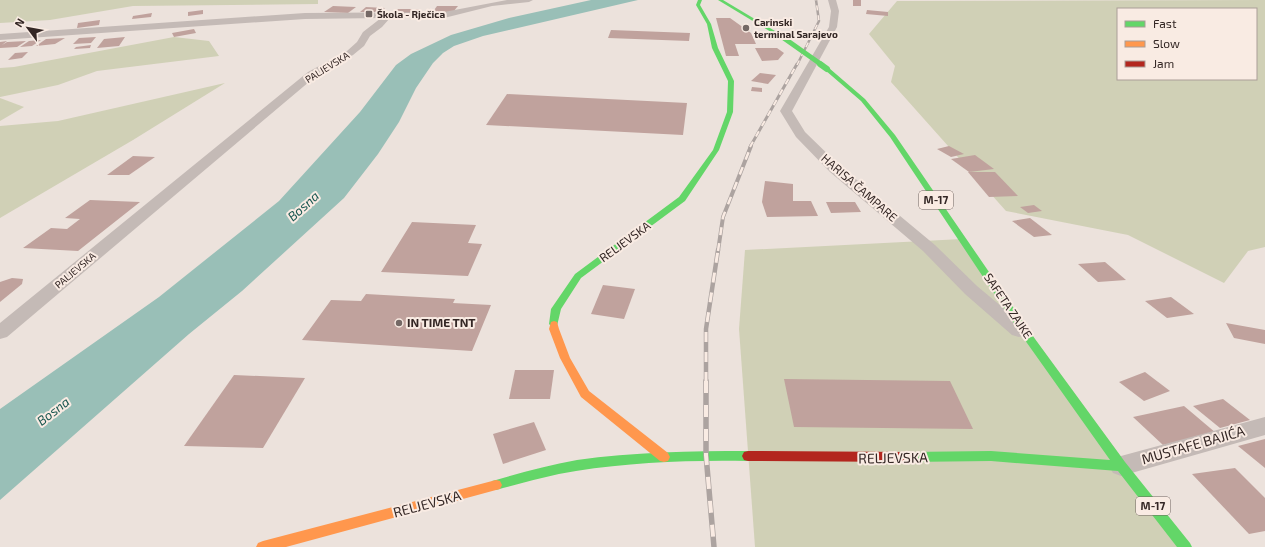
<svg xmlns="http://www.w3.org/2000/svg" width="1265" height="547" font-family="'Exo 2',sans-serif">
	<rect width="100%" height="100%" fill="#ece2dc"/>
	<g fill="#d0d0b6" fill-rule="evenodd">
		<polygon points="0,0 318,0 318,4 133,6 50,20 0,23"/>
		<path d="M1265 0V247L1248 251 1224 283 1128 235 1006 211 891 82 895 66 869 34 897 1ZM1118 9H1256V79H1118Z"/>
		<polygon points="174,37 209,41 219,56 97,71 58,85 0,97 0,68 14,67"/>
		<polygon points="225,83 133,140 0,218 0,126 58,121"/>
		<polygon points="0,98 24,107 0,121"/>
		<polygon points="962,239 1187,547 755,547 739,329 745,250"/>
	</g>
	<polygon fill="#99bfb7" points="591,0 638,0 483,36 454,46 443,53 433,63 416,88 399,122 378,154 344,198 242,291 189,334 0,500 0,409 159,297 279,201 360,112 396,65 411,54 451,35 509,18"/>
	<g fill="#c0a29d">
		<rect x="853" y="0" width="8" height="6"/>
		<polygon points="333,6 356,7 348,13 324,12"/>
		<polygon points="437,6 458,6 453,12 432,13"/>
		<polygon points="366,7 385,8 379,12 360,12"/>
		<polygon points="397,9 420,9 414,14 391,14"/>
		<polygon points="203,10 203,14 188,16 188,12"/>
		<polygon points="867,10 888,12 888,16 866,14"/>
		<polygon points="152,13 151,17 132,19 133,16"/>
		<polygon points="716,18 730,18 751,33 756,44 735,44 739,56 726,56"/>
		<polygon points="100,20 99,25 77,28 78,23"/>
		<polygon points="194,29 196,33 174,37 172,33"/>
		<polygon points="611,30 690,33 689,41 608,38"/>
		<polygon points="96,37 91,43 73,44 79,38"/>
		<polygon points="125,37 119,46 97,48 104,39"/>
		<polygon points="65,38 55,44 36,46 46,39"/>
		<polygon points="41,40 32,46 20,47 29,41"/>
		<polygon points="7,41 2,45 7,42 26,41 17,47 0,48 0,42"/>
		<polygon points="91,45 90,48 74,49 76,47"/>
		<polygon points="755,48 777,48 784,53 778,60 762,61"/>
		<polygon points="28,52 22,58 8,60 15,53"/>
		<polygon points="760,73 776,75 768,84 751,81"/>
		<polygon points="752,87 762,88 762,92 751,91"/>
		<polygon points="507,94 687,103 683,135 486,125"/>
		<polygon points="949,146 964,154 951,157 937,149"/>
		<polygon points="975,155 994,169 969,172 951,159"/>
		<polygon points="133,156 155,157 129,175 107,175"/>
		<polygon points="968,172 995,172 1018,196 989,197"/>
		<polygon points="765,181 793,184 793,201 811,201 818,216 767,217 762,202"/>
		<polygon points="90,200 140,202 78,251 23,248 51,228 67,229 80,219 65,218"/>
		<polygon points="826,202 855,202 861,212 831,213"/>
		<polygon points="1034,205 1042,211 1028,213 1020,207"/>
		<polygon points="1030,218 1052,235 1034,237 1012,221"/>
		<polygon points="412,222 476,225 468,243 482,244 468,276 381,272"/>
		<polygon points="1105,262 1126,280 1098,282 1078,264"/>
		<polygon points="12,278 23,279 22,284 0,302 0,282"/>
		<polygon points="603,285 635,289 624,319 591,314"/>
		<polygon points="366,294 455,299 453,303 491,305 472,351 302,340 331,300 361,301"/>
		<polygon points="1171,297 1194,314 1167,318 1145,301"/>
		<polygon points="1226,323 1265,330 1265,344 1234,338"/>
		<polygon points="515,370 554,370 550,399 509,399"/>
		<polygon points="1145,372 1170,391 1144,401 1119,382"/>
		<polygon points="234,375 305,378 263,448 184,446"/>
		<polygon points="784,379 950,381 973,429 794,427"/>
		<polygon points="1223,399 1250,420 1220,428 1193,406"/>
		<polygon points="1184,406 1216,433 1163,445 1133,417"/>
		<polygon points="534,422 546,450 503,464 493,434"/>
		<polygon points="1265,439 1265,468 1238,446"/>
		<polygon points="1235,468 1265,498 1265,531 1249,534 1192,474"/>
	</g>
	<g fill="none" stroke-linecap="round" stroke-linejoin="round">
		<g fill="#c4bab6" fill-rule="evenodd">
			<polygon points="507,0 533,0 529,2 492,6 444,18 390,18 382,27 370,36 364,46 353,55 316,76 7,337 0,339 0,323 308,72 347,51 357,42 363,32 381,18 305,19 0,40 0,34 305,13 444,12"/>
			<polygon points="828,0 836,0 839,11 837,27 792,111 805,132 840,166 935,245 977,286 1026,327 1028,331 1026,335 1019,337 1012,335 965,294 923,251 830,172 796,137 780,111 829,27 831,11"/>
			<polygon points="1265,417 1265,435 1121,476 1113,473 1109,466 1113,459 1121,456"/>
		</g>
		<g fill="#63d668" fill-rule="evenodd">
			<polygon points="698,0 702,0 700,5 711,24 718,48 734,81 733,112 719,150 685,201 581,278 561,309 557,326 551,326 549,324 551,309 575,274 679,197 713,150 727,112 728,81 712,48 707,24 696,5"/>
			<polygon points="718,0 723,0 780,34 776,35"/>
			<polygon points="825,68 829,68 865,99 895,135 1035,339 1125,462 1190,543 1192,547 1177,547 1118,471 991,461 908,462 904,461 902,457 904,453 908,452 991,451 1110,460 1027,343 890,137 861,101 825,70"/>
			<path d="M748 451 752 452 754 456 752 460 748 461C691 460 633 462 576 471 549 475 523 483 496 490L492 489 490 485 492 481 496 480C523 472 549 465 577 460 633 452 691 451 748 451Z"/>
		</g>
		<g fill="#ff974d" fill-rule="evenodd">
			<polygon points="554,321 557,322 559,329 570,358 589,391 668,453 670,457 668,461 664,462 660,461 581,397 560,358 549,329 551,322"/>
			<polygon points="496,480 500,481 502,485 500,489 496,490 286,547 256,547 258,543 263,541"/>
		</g>
		<polygon fill="#b3261e" fill-rule="evenodd" points="748,451 908,452 912,453 914,457 912,461 908,462 748,461 744,460 742,456 744,452"/>
		<g stroke="#aca3a0" stroke-width="2.5">
			<polyline id="rail-far4" points="797,65 819,21 816,0"/>
		</g>
		<g stroke="#aca3a0" stroke-width="3">
			<polyline id="rail-far3" points="750,147 797,64"/>
		</g>
		<g stroke="#aca3a0" stroke-width="4">
			<polyline id="rail-far2" points="718,251 723,217 751,146"/>
		</g>
		<g stroke="#aca3a0" stroke-width="4.5">
			<polyline id="rail-far1" points="706,382 706,329 718,250"/>
		</g>
		<g stroke="#aca3a0" stroke-width="5.5">
			<polyline id="rail" points="706,381 706,455 714,547"/>
		</g>
		<use href="#rail-far4" stroke="#f9ebe3" stroke-width="1.5" stroke-dasharray="5" stroke-linecap="butt"/>
		<use href="#rail-far3" stroke="#f9ebe3" stroke-width="2" stroke-dasharray="6" stroke-linecap="butt"/>
		<use href="#rail-far2" stroke="#f9ebe3" stroke-width="2.5" stroke-dasharray="8" stroke-linecap="butt"/>
		<use href="#rail-far1" stroke="#f9ebe3" stroke-width="3" stroke-dasharray="10" stroke-linecap="butt"/>
		<use href="#rail" stroke="#f9ebe3" stroke-width="4" stroke-dasharray="12" stroke-linecap="butt"/>
		<polyline stroke="#63d668" stroke-width="5" points="778,34 822,65"/>
		<polyline stroke="#63d668" stroke-width="6" points="820,64 827,69"/>
	</g>
	<g fill="#746865" stroke="#f9ebe3" stroke-width="1.5">
		<rect x="365" y="10" width="8" height="8" rx="2"/>
		<circle cx="746" cy="28" r="4"/>
		<circle cx="399" cy="323" r="4"/>
	</g>
	<g text-anchor="middle" stroke-width="4" stroke-linejoin="round" paint-order="stroke">
		<g font-size="10" font-weight="bold" fill="#342725" stroke="#f9ebe3" text-anchor="start">
			<text x="377" y="18">Škola - Rječica</text>
			<text x="754" y="26">Carinski<tspan x="754" dy="12">terminal Sarajevo</tspan></text>
		</g>
		<g font-size="10" fill="#342725" stroke="#f9ebe3">
			<text transform="translate(327 67) rotate(-32)" y="4">PALJEVSKA</text>
			<text transform="translate(75 270) rotate(-40)" y="4">PALJEVSKA</text>
		</g>
		<g fill="#f9ebe3" stroke="#6f625e" stroke-width="1">
			<rect x="919" y="191" width="34" height="18" rx="3"/>
			<rect x="1136" y="497" width="34" height="18" rx="3"/>
		</g>
		<g font-size="11" font-weight="bold" fill="#342725">
			<text x="936" y="204">M-17</text>
			<text x="1153" y="510">M-17</text>
		</g>
		<g font-size="12" fill="#342725" stroke="#f9ebe3">
			<text transform="translate(859 188) rotate(41)" y="4">HARISA ČAMPARE</text>
			<text transform="translate(625 242) rotate(-36)" y="4">RELJEVSKA</text>
			<text transform="translate(1008 306) rotate(56)" y="4">SAFETA ZAJKE</text>
		</g>
		<g font-size="12" font-weight="bold" fill="#342725" stroke="#f9ebe3" text-anchor="start">
			<text x="407" y="327">IN TIME TNT</text>
		</g>
		<g font-size="13" font-style="italic" fill="#195750" stroke="#f9ebe3">
			<text transform="translate(303 206) rotate(-42)" y="5">Bosna</text>
			<text transform="translate(53 411) rotate(-38)" y="5">Bosna</text>
		</g>
		<g font-size="14" fill="#342725" stroke="#f9ebe3">
			<text transform="translate(1193 445) rotate(-16)" y="5">MUSTAFE BAJIĆA</text>
			<text transform="translate(893 458) rotate(-1)" y="5">RELJEVSKA</text>
			<text transform="translate(427 504) rotate(-15)" y="5">RELJEVSKA</text>
		</g>
	</g>
	<rect x="1117" y="8" width="140" height="72" fill="#f9ebe3" stroke="#aa9d97"/>
	<rect x="1125" y="21" width="20" height="6" fill="#63d668" stroke="#aa9d97"/>
	<text x="1153" y="28" font-size="12" fill="#342725">Fast</text>
	<rect x="1125" y="41" width="20" height="6" fill="#ff974d" stroke="#aa9d97"/>
	<text x="1153" y="48" font-size="12" fill="#342725">Slow</text>
	<rect x="1125" y="61" width="20" height="6" fill="#b3261e" stroke="#aa9d97"/>
	<text x="1153" y="68" font-size="12" fill="#342725">Jam</text>
	<g transform="translate(28 28) rotate(302)" stroke="#f9ebe3" stroke-width="3" paint-order="stroke">
	<path d="M0-3L7 15L0 10L-7 15Z" fill="#342725"/>
	<text y="-6" font-size="11" font-weight="bold" text-anchor="middle" fill="#342725">N</text>
	</g>
</svg>
